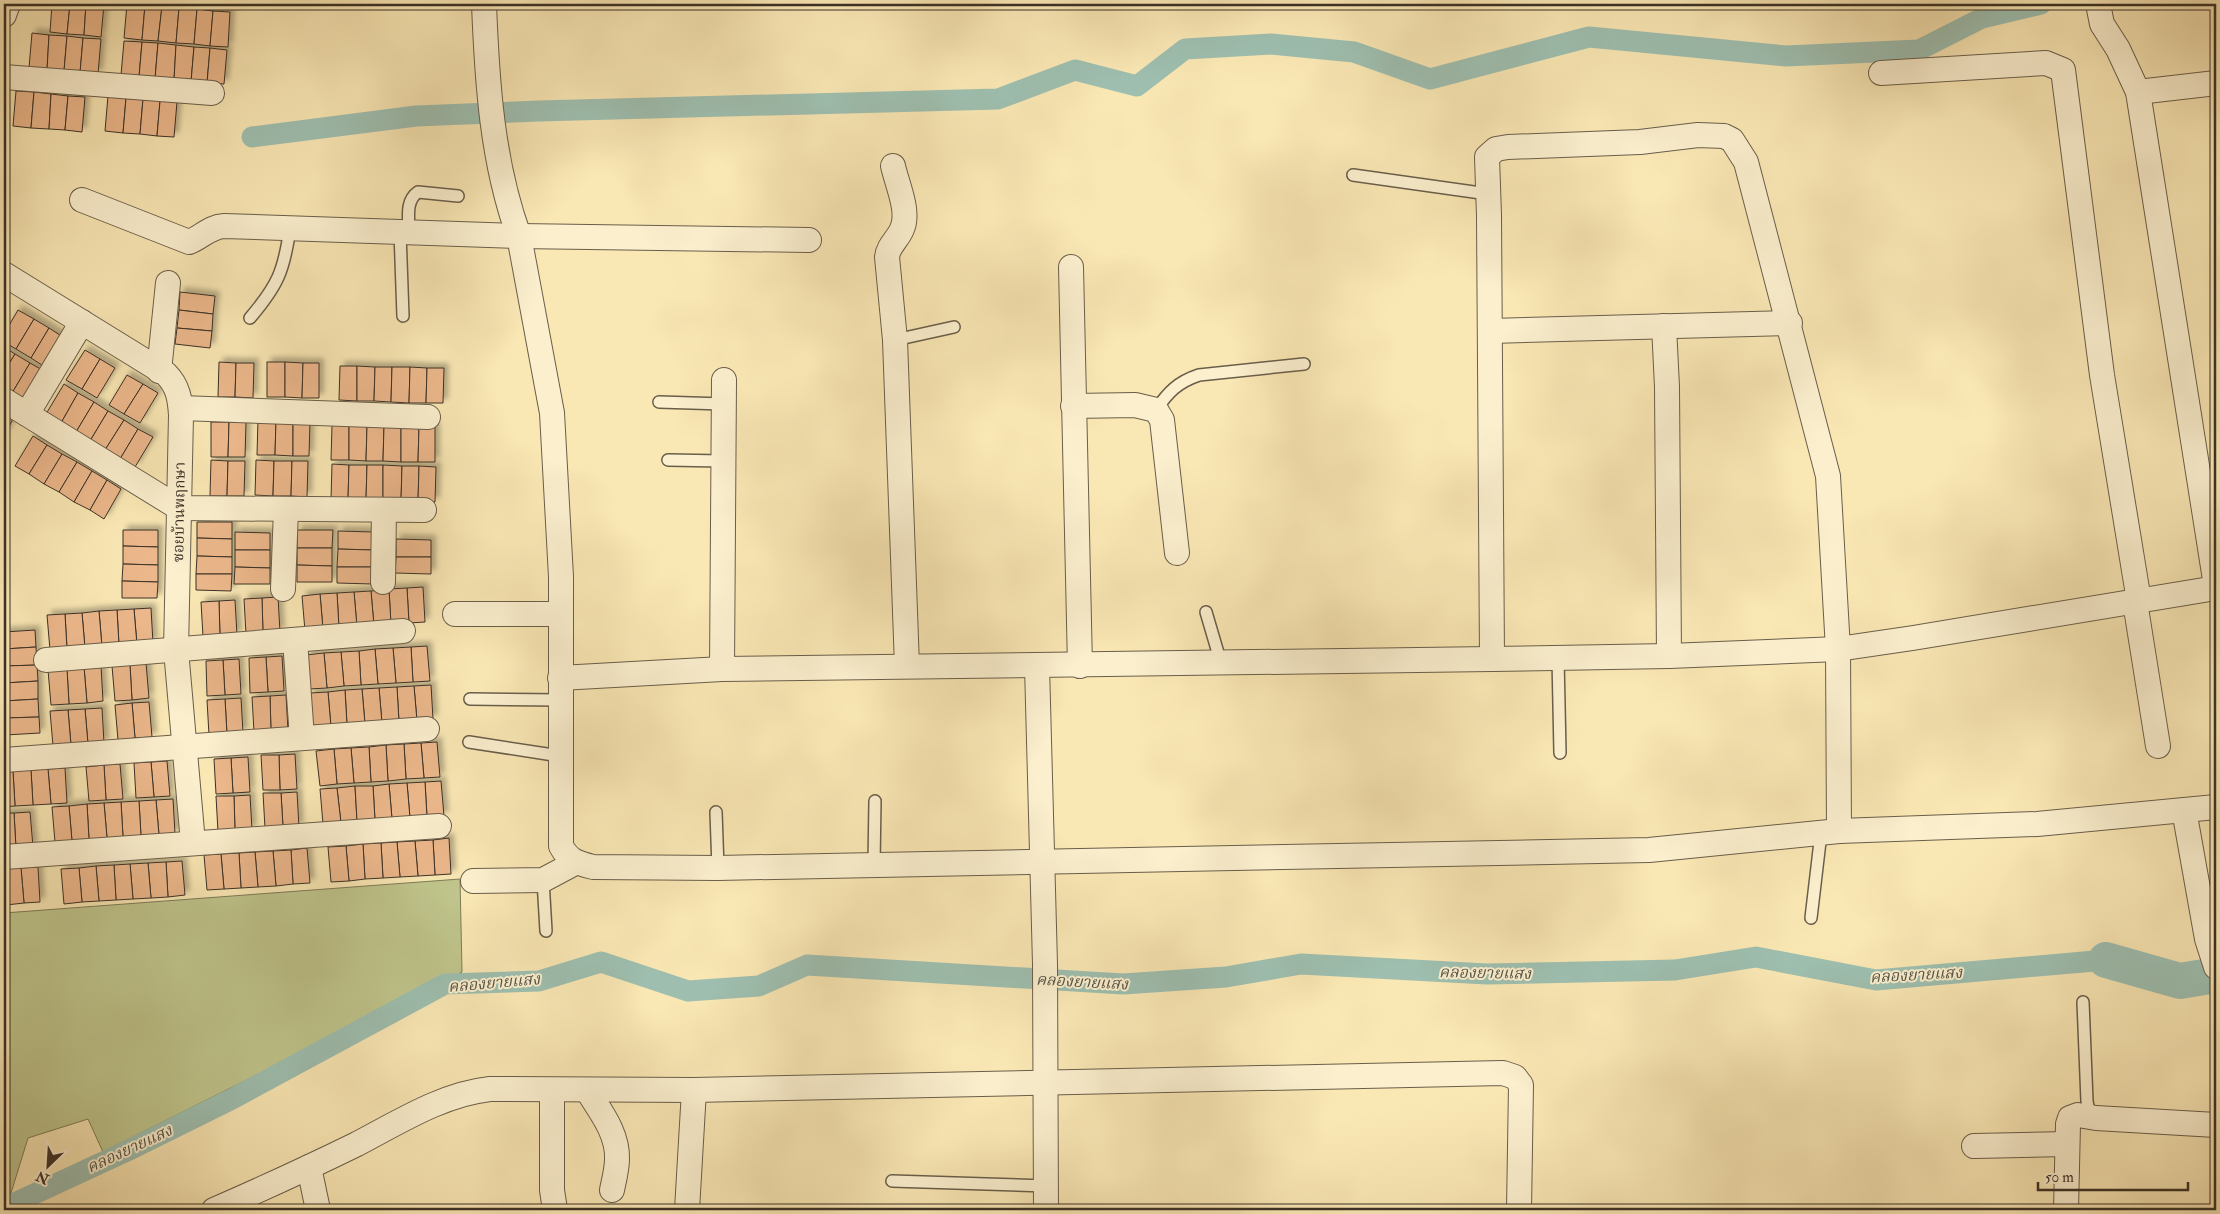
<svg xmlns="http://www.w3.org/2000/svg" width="2220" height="1214" font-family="'IM FELL Double Pica','Noto Serif Thai',serif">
	<defs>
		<filter id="shadow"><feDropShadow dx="4.5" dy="-4.5" stdDeviation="2.5" flood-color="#0004"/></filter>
	</defs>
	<rect width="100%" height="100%" fill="#f9e7b4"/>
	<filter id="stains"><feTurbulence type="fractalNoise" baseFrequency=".004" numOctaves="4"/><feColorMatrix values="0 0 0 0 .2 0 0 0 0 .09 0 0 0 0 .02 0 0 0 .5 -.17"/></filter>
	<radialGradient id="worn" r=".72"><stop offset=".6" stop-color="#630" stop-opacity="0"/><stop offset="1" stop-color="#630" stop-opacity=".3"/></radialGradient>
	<polygon fill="#bfc58c" stroke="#7d7b59" points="460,879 462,972 103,1152 88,1119 28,1138 11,1193 4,1195 4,913"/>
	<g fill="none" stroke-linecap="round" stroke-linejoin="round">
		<g stroke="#9ebfb0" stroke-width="21">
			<polyline points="252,137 416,116 539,111 998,99 1075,70 1137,86 1185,49 1271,44 1354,52 1430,79 1589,37 1786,56 1919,50 1982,18 2041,4"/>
			<polyline points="4,1208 129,1150 232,1099 445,984 539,981 601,962 688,991 759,986 807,965 1123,984 1226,977 1301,964 1487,974 1675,970 1756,957 1876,980 2106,960"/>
		</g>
		<polyline stroke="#9ebfb0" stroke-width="36" points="2106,960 2180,981 2216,975"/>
	</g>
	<g fill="#ebb78b" stroke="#3b3126" filter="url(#shadow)">
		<polygon points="52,4 70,4 67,34 50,32"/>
		<polygon points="70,4 86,4 84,35 67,34"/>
		<polygon points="86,4 104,4 101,37 84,35"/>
		<polygon points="127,4 145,5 142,40 124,38"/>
		<polygon points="145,5 162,6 158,41 142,40"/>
		<polygon points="162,6 179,8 176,43 158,41"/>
		<polygon points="179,8 197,9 194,44 176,43"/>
		<polygon points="197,9 213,11 210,46 194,44"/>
		<polygon points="213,11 230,12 228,47 210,46"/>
		<polygon points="32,33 49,35 47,70 29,68"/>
		<polygon points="49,35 67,36 64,71 47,70"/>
		<polygon points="67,36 83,38 80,73 64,71"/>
		<polygon points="83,38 101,39 98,74 80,73"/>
		<polygon points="124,41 142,42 139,77 121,75"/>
		<polygon points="142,42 158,43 155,79 139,77"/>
		<polygon points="158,43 176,45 174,80 155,79"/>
		<polygon points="176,45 194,47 191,82 174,80"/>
		<polygon points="194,47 210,48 207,83 191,82"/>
		<polygon points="210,48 227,50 224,84 207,83"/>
		<polygon points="16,91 34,92 31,128 13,126"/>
		<polygon points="34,92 51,94 49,129 31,128"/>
		<polygon points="51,94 68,96 65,130 49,129"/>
		<polygon points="68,96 85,97 82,132 65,130"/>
		<polygon points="108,96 126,98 123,133 105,131"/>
		<polygon points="126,98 143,99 140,134 123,133"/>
		<polygon points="143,99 160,101 157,136 140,134"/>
		<polygon points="160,101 177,102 174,137 157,136"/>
		<polygon points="180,292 215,296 213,314 179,310"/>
		<polygon points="18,310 34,319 16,349 4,342 4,334"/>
		<polygon points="179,310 213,314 212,331 177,328"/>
		<polygon points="34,319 49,328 31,358 16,349"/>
		<polygon points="49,328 63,337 45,367 31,358"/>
		<polygon points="177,328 212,331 210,348 175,344"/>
		<polygon points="4,347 15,354 4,372"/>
		<polygon points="85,350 100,359 82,389 66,380"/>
		<polygon points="15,354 30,363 12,393 4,388 4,372"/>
		<polygon points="100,359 115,368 97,398 82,389"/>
		<polygon points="219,362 236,363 235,397 218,397"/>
		<rect x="267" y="362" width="18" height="35"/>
		<polygon points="285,362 303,363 302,398 285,397"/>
		<polygon points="30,363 44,371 26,401 12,393"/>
		<polygon points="236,363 254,363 253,398 235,397"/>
		<polygon points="303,363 319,363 319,398 302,398"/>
		<polygon points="340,366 357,366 357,401 339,400"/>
		<polygon points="357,366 375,367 374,401 357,401"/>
		<polygon points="375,367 392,367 391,402 374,401"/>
		<polygon points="392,367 410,367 409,403 391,402"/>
		<polygon points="410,367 427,368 426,403 409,403"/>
		<polygon points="427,368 444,368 443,403 426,403"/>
		<polygon points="127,375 143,384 124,414 109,405"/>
		<polygon points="64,384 78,393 61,423 46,414"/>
		<polygon points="143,384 158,393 140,423 124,414"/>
		<polygon points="78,393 94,402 76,432 61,423"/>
		<polygon points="94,402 108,411 90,441 76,432"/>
		<polygon points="108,411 124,420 105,450 90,441"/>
		<polygon points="4,414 13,419 4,436"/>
		<polygon points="258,419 276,420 275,455 257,455"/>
		<polygon points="124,420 138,429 120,459 105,450"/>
		<polygon points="276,420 293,420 293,456 275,455"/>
		<polygon points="293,420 310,421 309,456 293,456"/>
		<polygon points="211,422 229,422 228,457 211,457"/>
		<polygon points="229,422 246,422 245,457 228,457"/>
		<polygon points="332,425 349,425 349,460 331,460"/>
		<polygon points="349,425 367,426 366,461 349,460"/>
		<polygon points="367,426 384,426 383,461 366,461"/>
		<polygon points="384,426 401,426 401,462 383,461"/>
		<polygon points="401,426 419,427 418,462 401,462"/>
		<polygon points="419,427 435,427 435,462 418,462"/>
		<polygon points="138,429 153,437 135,467 120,459"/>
		<polygon points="33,436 47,445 29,474 15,466"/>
		<polygon points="47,445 62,454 44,484 29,474"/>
		<polygon points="62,454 77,462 59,492 44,484"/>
		<polygon points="211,460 228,461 227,496 210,496"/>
		<polygon points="256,460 274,461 273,496 255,495"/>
		<polygon points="228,461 245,461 244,496 227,496"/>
		<polygon points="274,461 292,461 291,496 273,496"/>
		<polygon points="292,461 308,461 307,497 291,496"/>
		<polygon points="77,462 92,471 74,502 59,492"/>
		<polygon points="332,464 349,465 348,499 331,499"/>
		<polygon points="349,465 367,465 366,500 348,499"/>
		<polygon points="367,465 383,465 383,501 366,500"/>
		<polygon points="383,465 402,466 401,501 383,501"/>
		<polygon points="402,466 419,466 418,501 401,501"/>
		<polygon points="419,466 436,467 435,502 418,501"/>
		<polygon points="92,471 107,480 90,510 74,502"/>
		<polygon points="107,480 121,489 104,519 90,510"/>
		<polygon points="197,522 232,522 232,539 197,538"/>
		<polygon points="123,530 158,530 158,547 123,546"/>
		<polygon points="297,530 333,530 332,548 297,548"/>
		<polygon points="338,531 373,532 373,550 338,549"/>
		<polygon points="235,532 270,533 270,550 235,550"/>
		<polygon points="197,538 232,539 232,557 197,556"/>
		<polygon points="396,539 431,540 431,557 396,557"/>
		<polygon points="123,546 158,547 158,565 123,564"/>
		<polygon points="297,548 332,548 332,566 297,565"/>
		<polygon points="338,549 373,550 373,567 337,567"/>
		<polygon points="235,550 270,550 270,568 235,567"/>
		<polygon points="197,556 232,557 232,574 196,574"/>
		<polygon points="396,557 431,557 431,574 395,573"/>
		<polygon points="123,564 158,565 158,582 122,581"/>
		<polygon points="297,565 332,566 332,582 297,582"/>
		<polygon points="235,567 270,568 270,584 234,584"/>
		<polygon points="337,567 373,567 373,584 337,583"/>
		<polygon points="196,574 232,574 231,591 196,590"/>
		<polygon points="122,581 158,582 157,598 122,598"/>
		<polygon points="423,587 425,622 409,623 407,588"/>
		<polygon points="407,588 409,623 391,625 389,589"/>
		<polygon points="389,589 391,625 374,626 371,591"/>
		<polygon points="371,591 374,626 357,627 354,592"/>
		<polygon points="354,592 357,627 339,628 337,593"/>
		<polygon points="337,593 339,628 323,629 320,594"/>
		<polygon points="320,594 323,629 305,631 302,596"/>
		<polygon points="278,597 280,632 263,633 262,598"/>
		<polygon points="262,598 263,633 246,634 244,599"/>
		<polygon points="235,600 237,635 220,636 219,601"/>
		<polygon points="219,601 220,636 203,637 201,602"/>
		<polygon points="151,608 153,643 137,645 134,609"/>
		<polygon points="134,609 137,645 119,645 117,610"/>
		<polygon points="117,610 119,645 102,647 99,611"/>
		<polygon points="99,611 102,647 85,648 82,613"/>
		<polygon points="82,613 85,648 67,649 65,614"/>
		<polygon points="65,614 67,649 50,650 47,615"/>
		<polygon points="35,630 36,647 4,649 4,632"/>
		<polygon points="427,646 430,681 413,682 411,647"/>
		<polygon points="36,647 37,665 4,666 4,649"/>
		<polygon points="411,647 413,682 396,683 393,648"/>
		<polygon points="393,648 396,683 378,684 375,649"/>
		<polygon points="375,649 378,684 361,685 359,651"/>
		<polygon points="359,651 361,685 344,686 341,652"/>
		<polygon points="341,652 344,686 327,688 324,653"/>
		<polygon points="324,653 327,688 309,689 306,655"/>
		<polygon points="282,656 284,691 268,692 266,657"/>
		<polygon points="266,657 268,692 250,693 249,658"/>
		<polygon points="239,659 241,694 225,695 223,660"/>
		<polygon points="223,660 225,695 207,696 206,661"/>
		<polygon points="146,663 149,698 132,700 130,665"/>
		<polygon points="37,665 38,681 4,683 4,666"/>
		<polygon points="130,665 132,700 115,701 112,666"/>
		<polygon points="101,666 103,701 87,703 84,667"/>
		<polygon points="84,667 87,703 69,704 67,669"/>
		<polygon points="67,669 69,704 51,705 48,670"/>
		<polygon points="38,681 38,699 4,701 4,683"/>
		<polygon points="431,685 433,719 417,721 414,686"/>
		<polygon points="414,686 417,721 399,722 397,687"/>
		<polygon points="397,687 399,722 382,723 379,688"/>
		<polygon points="379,688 382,723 365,724 362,689"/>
		<polygon points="362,689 365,724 347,725 345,690"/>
		<polygon points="345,690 347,725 331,727 328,692"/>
		<polygon points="328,692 331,727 313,728 310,693"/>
		<polygon points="286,695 288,731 271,731 270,696"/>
		<polygon points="270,696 271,731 254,732 252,697"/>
		<polygon points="241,698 243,733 227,734 225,699"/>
		<polygon points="38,699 39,717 4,718 4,701"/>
		<polygon points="225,699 227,734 209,735 207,700"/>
		<polygon points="149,702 152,737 135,738 132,703"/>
		<polygon points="132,703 135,738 118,740 115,705"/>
		<polygon points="102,708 104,743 88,744 85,709"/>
		<polygon points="85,709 88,744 71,745 68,710"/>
		<polygon points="68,710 71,745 53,746 50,711"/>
		<polygon points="39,717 40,733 5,735 4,718"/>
		<polygon points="437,742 440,777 424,778 421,743"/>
		<polygon points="421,743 424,778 406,779 404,744"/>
		<polygon points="404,744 406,779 388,781 386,745"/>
		<polygon points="386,745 388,781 371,782 369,747"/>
		<polygon points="369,747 371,782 354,783 351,748"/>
		<polygon points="351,748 354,783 337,784 334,749"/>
		<polygon points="334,749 337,784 320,786 316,751"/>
		<polygon points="295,754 297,789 280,790 279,755"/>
		<polygon points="261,755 279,755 280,790 263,790"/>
		<polygon points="248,757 250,792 233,793 231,758"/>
		<polygon points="231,758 233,793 216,794 214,759"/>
		<polygon points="167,761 170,796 154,797 151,762"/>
		<polygon points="151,762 154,797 136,798 134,763"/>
		<polygon points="120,764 123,799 106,800 104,765"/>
		<polygon points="104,765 106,800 89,801 86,767"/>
		<polygon points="65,768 67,803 51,804 48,769"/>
		<polygon points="48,769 51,804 33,805 31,770"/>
		<polygon points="31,770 33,805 15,806 13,771"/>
		<polygon points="13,771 15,806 4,807 4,772"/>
		<polygon points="441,781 444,816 427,817 425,782"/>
		<polygon points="425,782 427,817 410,818 407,783"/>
		<polygon points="407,783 410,818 392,819 389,784"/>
		<polygon points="389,784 392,819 375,820 373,786"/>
		<polygon points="355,786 357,821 341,823 337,788"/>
		<polygon points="355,786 373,786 375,820 357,821"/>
		<polygon points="337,788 341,823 323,824 320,789"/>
		<polygon points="297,792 299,827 283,827 281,793"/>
		<polygon points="263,793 281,793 283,827 265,828"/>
		<polygon points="250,795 252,830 235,831 234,796"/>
		<polygon points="216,796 234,796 235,831 218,832"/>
		<polygon points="173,799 175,834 159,835 156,800"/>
		<polygon points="156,800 159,835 141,836 139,801"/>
		<polygon points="139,801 141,836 123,837 121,802"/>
		<polygon points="121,802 123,837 107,838 104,803"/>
		<polygon points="104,803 107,838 89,839 87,804"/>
		<polygon points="87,804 89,839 72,841 69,806"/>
		<polygon points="69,806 72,841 55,842 52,807"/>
		<polygon points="30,812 33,847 16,848 14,813"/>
		<polygon points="4,813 14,813 16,848 4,848"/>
		<polygon points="449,838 451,874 435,875 433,840"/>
		<polygon points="433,840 435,875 418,876 415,841"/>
		<polygon points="415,841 418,876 400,877 397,842"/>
		<polygon points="397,842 400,877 383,878 381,843"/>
		<polygon points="381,843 383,878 365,879 363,844"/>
		<polygon points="363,844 365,879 349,881 346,846"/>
		<polygon points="346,846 349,881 331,882 328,847"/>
		<polygon points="307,848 310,883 293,884 291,850"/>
		<polygon points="291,850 293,884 276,886 273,851"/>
		<polygon points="273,851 276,886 258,887 255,852"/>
		<polygon points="255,852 258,887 241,888 239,853"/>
		<polygon points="239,853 241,888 224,889 221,854"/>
		<polygon points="221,854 224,889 207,890 204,855"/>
		<polygon points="182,861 185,895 168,897 166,862"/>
		<polygon points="166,862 168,897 151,898 148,863"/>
		<polygon points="148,863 151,898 133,899 130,864"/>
		<polygon points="130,864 133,899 116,900 114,865"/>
		<polygon points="114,865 116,900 99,901 96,866"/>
		<polygon points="96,866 99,901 82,902 79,868"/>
		<polygon points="38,867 40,902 24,903 21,868"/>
		<polygon points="21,868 24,903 6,905 4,869"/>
		<polygon points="79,868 82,902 64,904 61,869"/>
		<polygon points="4,869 6,905 4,905"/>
	</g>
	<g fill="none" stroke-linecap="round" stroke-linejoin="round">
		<g stroke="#6a5e4a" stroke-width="14">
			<g id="service">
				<polyline points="1353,175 1488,194"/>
				<polyline points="400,232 403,316"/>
				<path d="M409 232C409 218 405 201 418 192L458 196"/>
				<path d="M250 318C278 285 284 271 290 228"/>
				<polyline points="895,340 954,327"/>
				<polyline points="659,402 724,404"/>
				<path d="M1156 410C1168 392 1178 382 1199 375L1304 364"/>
				<polyline points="668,460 723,461"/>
				<polyline points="1206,612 1221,663"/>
				<polyline points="1558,658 1560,753"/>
				<polyline points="470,699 560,700"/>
				<polyline points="469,742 560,756"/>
				<polyline points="716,812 718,868"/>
				<polyline points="874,864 875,801"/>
				<polyline points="543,880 546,931"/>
				<polyline points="1811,918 1821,833"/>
				<polyline points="2083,1002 2087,1101 2090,1117"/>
				<polyline points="892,1181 1047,1186"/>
			</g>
		</g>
		<g stroke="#6a5e4a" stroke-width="26">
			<g id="minor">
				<path d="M484 4C487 82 492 162 519 236L552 413 561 577V846C569 861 577 863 593 867L718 868 1649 850 1839 831 2037 824 2216 807"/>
				<polyline points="2098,4 2102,24 2118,49 2138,92 2216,586"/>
				<polyline points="4,15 8,4"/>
				<polyline points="1881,73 2046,63 2063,70 2102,375 2139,601"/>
				<polyline points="4,77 212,93"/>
				<polyline points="2138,92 2216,83"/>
				<path d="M893 166C897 184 910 212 902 229 898 239 888 246 887 257L895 340 907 666"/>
				<path d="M82 200 189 242C202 237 209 227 224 226L519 236 809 240"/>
				<polyline points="1071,267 1080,666"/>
				<path d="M4 274 166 374C178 386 180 399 181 415L176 650 193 843"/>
				<polyline points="1664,326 1667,387 1669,656"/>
				<polyline points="1490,331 1790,323"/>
				<polyline points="159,371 168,283"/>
				<polyline points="4,400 179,508 424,510"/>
				<polyline points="1073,406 1135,405 1156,410 1162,420 1177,553"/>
				<polyline points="181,408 428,417"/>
				<polyline points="27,414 82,322"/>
				<polyline points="383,582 384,510"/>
				<polyline points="283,589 286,509"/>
				<polyline points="2135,602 2158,746"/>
				<polyline points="455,614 560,614"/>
				<polyline points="295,640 302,738"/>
				<polyline points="1492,659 1489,216 1487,157 1496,149 1508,147 1640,142 1698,135 1724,136 1732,140 1746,162 1828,476 1838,649 1839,831"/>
				<polyline points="46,660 403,631"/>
				<polyline points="1037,666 1045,964 1046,1210"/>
				<polyline points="722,669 724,380"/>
				<polyline points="560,678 722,669 1492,659 1669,656 1838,649 1913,638 2216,588"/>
				<polyline points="4,760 427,729"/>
				<polyline points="2184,810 2207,939 2216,967"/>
				<polyline points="4,857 439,826"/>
				<polyline points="473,881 543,880 575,863"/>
				<path d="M587 1090C600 1111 618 1133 617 1159 617 1169 614 1180 612 1190"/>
				<polyline points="552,1091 552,1190 555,1210"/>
				<polyline points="1974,1146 2067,1144"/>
				<polyline points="309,1167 318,1210"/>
				<path d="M214 1210C262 1189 310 1167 357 1144 399 1122 443 1094 490 1089L694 1090 1503 1073 1515 1077 1521 1085 1519 1210"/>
				<polyline points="687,1210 694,1090"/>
				<polyline points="2066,1210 2068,1124 2070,1118 2078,1115 2096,1118 2216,1125"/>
			</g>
		</g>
		<use href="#service" stroke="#fbefce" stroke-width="11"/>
		<use href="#minor" stroke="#fbefce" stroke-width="24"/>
	</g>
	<g text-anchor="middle" stroke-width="4" stroke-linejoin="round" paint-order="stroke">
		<g font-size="15" fill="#3b3126" stroke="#fbefce">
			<text transform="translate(179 512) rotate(-89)" y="5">ซอยบ้านพฤกษา</text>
		</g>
		<g font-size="16" font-style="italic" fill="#545448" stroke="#fbefce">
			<text transform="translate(1485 972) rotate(1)" y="6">คลองยายแสง</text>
			<text transform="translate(1916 974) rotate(-3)" y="6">คลองยายแสง</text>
			<text transform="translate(1082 981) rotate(3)" y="6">คลองยายแสง</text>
			<text transform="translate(494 982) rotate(-5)" y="6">คลองยายแสง</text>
			<text transform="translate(129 1148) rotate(-25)" y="6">คลองยายแสง</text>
		</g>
	</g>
	<rect width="2220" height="1214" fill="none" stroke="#f9e7b4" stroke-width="20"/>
	<rect x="5" y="5" width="2210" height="1204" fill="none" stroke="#3b3126" stroke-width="2.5"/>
	<rect x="10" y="10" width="2200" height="1194" fill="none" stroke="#3b3126"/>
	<g transform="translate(48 1166) rotate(205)" stroke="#fbefce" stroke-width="4" paint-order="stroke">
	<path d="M0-4L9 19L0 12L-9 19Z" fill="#3b3126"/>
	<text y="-8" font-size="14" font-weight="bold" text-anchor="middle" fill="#3b3126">N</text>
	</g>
	<path d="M2038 1182v8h150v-8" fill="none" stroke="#3b3126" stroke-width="2.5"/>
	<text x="2045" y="1182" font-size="15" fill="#3b3126" stroke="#fbefce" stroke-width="4" paint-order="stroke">50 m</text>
	<rect width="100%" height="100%" filter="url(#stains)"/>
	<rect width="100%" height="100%" fill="url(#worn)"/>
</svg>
